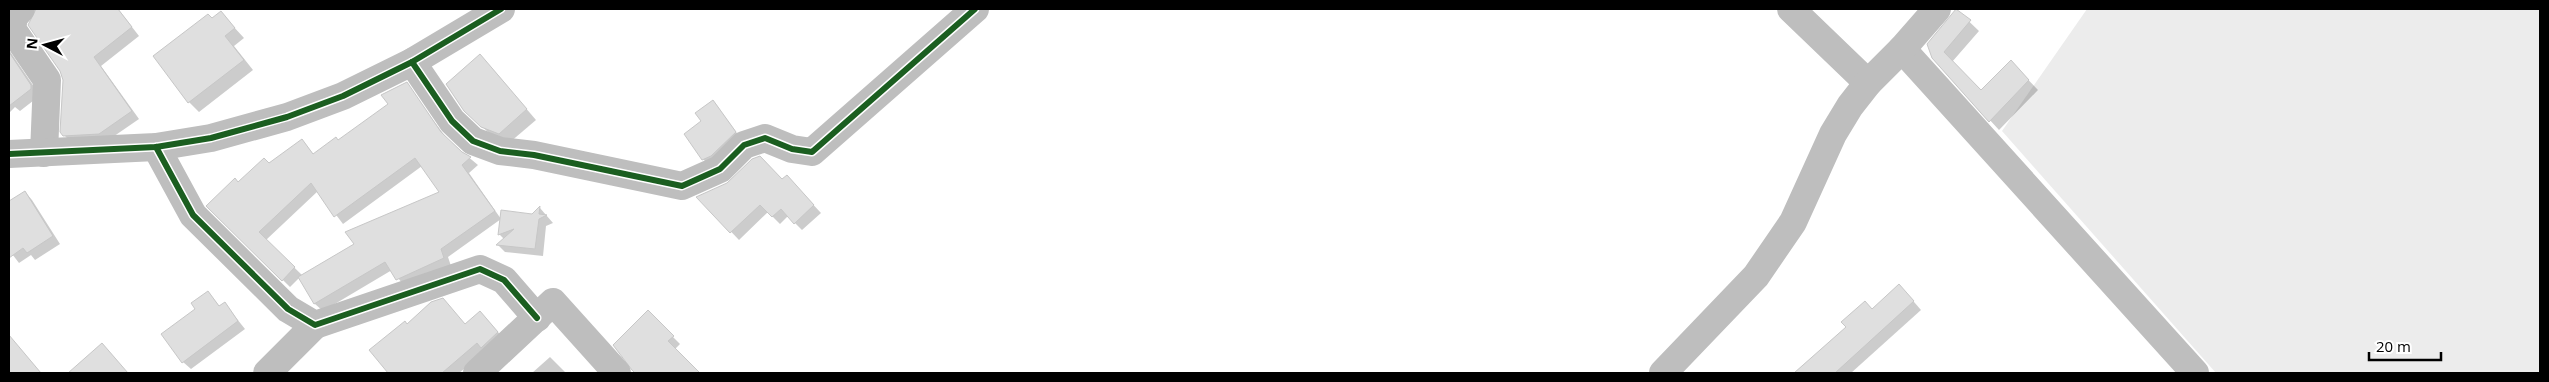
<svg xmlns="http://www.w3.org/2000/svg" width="2549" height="382" font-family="'Open Sans',sans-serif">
	<rect width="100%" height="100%" fill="#fff"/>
	<polygon fill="#ececec" points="2087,9 2540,9 2540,373 2216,373 2002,131"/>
	<g fill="#0003" fill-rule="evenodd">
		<polygon points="37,9 118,9 139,36 101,66 139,119 107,141 72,143 64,135 64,80"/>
		<polygon points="1957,10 1979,31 1952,62 1981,92 2011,62 2038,90 1999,130 1933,58"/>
		<polygon points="221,13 244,38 234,46 253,70 199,112 189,102 212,19"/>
		<polygon points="9,50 39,94 38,97 20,111 15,107 9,113"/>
		<polygon points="490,66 536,120 509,143 493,137 465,110"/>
		<path d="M406 84 448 140 478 165 469 173 501 219 448 257 451 266 405 287 392 270 323 311 315 304 300 277 290 287 208 206 302 140 314 155 338 141 389 105ZM422 166 441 192 303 276 266 240 318 191 343 224Z"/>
		<polygon points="713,101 742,140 711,167 703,159 703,121"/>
		<polygon points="782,181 794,184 821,213 802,230 788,216 780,224 768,212 739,240 698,197"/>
		<polygon points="25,192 32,200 60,244 35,260 31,255 19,263 9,250 9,202"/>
		<polygon points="540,208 553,223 546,226 543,256 505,252 498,245 504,239 500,235 502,212 532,215"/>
		<polygon points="208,292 220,307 225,304 245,329 191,369 183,362"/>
		<polygon points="1908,295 1921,310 1851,373 1796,373 1847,327 1872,310"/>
		<polygon points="480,312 506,341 486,351 459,373 389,373 371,351 407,325 466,325"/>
		<polygon points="648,312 680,344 674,350 698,373 637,373 633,369"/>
		<polygon points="9,348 13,352 25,355 40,373 9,373"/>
		<polygon points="550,357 566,373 532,373"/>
	</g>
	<g fill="#dfdfdf" stroke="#c7c7c7">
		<polygon points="36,9 118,9 132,27 94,57 132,111 99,134 63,136 60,132 63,80 60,71 28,25"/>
		<polygon points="1956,9 1971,20 1944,52 1981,90 2011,60 2029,80 1989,122 1932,58 1927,44"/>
		<polygon points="221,11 235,28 225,36 244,60 188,103 153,56 208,14 212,18"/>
		<polygon points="9,52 31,85 31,89 9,106"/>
		<polygon points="480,54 527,109 499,134 481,127 464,111 446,84"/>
		<polygon points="407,82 441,132 462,152 471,157 462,165 495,211 441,249 444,258 396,280 385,262 314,304 298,277 354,244 345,232 439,192 415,158 334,217 311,183 259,232 295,267 282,281 206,206 235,178 238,182 264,158 269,163 302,139 313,154 336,137 338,140 388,104 381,95"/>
		<polygon points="713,100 736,132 711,156 702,160 684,134 701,121 695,113"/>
		<polygon points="760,156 782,179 787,175 814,205 794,224 781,209 772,217 760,205 730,233 696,197 727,183 752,159"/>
		<polygon points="25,191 53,236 27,253 23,248 9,258 9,201"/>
		<polygon points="540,206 539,214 547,215 539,219 535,249 496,245 514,229 498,235 501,210 532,214"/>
		<polygon points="1899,284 1914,301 1835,373 1794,373 1846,327 1841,322 1865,301 1872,309"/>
		<polygon points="208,291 219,306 225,302 238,321 182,363 161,334 195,309 191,303"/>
		<polygon points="443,298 465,324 480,311 498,332 481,348 477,343 442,373 388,373 369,350 405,321 407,324 431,302"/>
		<polygon points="648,310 674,336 668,341 700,373 635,373 632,370 613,345"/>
		<polygon points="9,335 41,373 9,373"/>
		<polygon points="102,343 128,373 68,373"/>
	</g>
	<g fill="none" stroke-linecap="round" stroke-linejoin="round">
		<g stroke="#bebebe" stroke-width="28">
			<polyline points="21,9 14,17 12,29 47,80 44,153"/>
			<polyline points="1791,9 1868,83"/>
			<polyline points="1902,49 2195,373"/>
			<polyline points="412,62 452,121 473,141 500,151 534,155 682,186 720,169 744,145 765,138 792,149 812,152 975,9"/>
			<polyline points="156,147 193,215 288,309 315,325 480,269 504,280 537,318"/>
			<polyline points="9,154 156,147 211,138 287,117 343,96 412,62 501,9"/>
			<polyline points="267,373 315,325"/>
			<polyline points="477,373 553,302 617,373"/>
			<polyline points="1663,373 1756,276 1793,222 1833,134 1850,106 1868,83 1902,49 1937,9"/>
		</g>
		<g stroke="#fff" stroke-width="9">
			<g id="cycleway">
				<polyline points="412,62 452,121 473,141 500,151 534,155 682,186 720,169 744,145 765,138 792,149 812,152 975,9"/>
				<polyline points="156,147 193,215 288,309 315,325 480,269 504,280 537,318"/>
				<polyline points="9,154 156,147 211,138 287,117 343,96 412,62 501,9"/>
			</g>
		</g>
		<use href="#cycleway" stroke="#1b5e20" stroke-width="6"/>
	</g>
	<rect width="2549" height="382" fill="none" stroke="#000000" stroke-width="20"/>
	<g transform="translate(45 45) rotate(276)" stroke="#ffffff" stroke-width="4" paint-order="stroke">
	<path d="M0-4L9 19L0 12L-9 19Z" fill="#000000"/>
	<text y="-8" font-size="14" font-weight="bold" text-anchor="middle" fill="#000000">N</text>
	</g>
	<path d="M2369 352v8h72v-8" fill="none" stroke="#000000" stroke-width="2.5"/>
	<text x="2376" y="352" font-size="15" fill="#000000" stroke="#ffffff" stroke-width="4" paint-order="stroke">20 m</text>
</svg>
